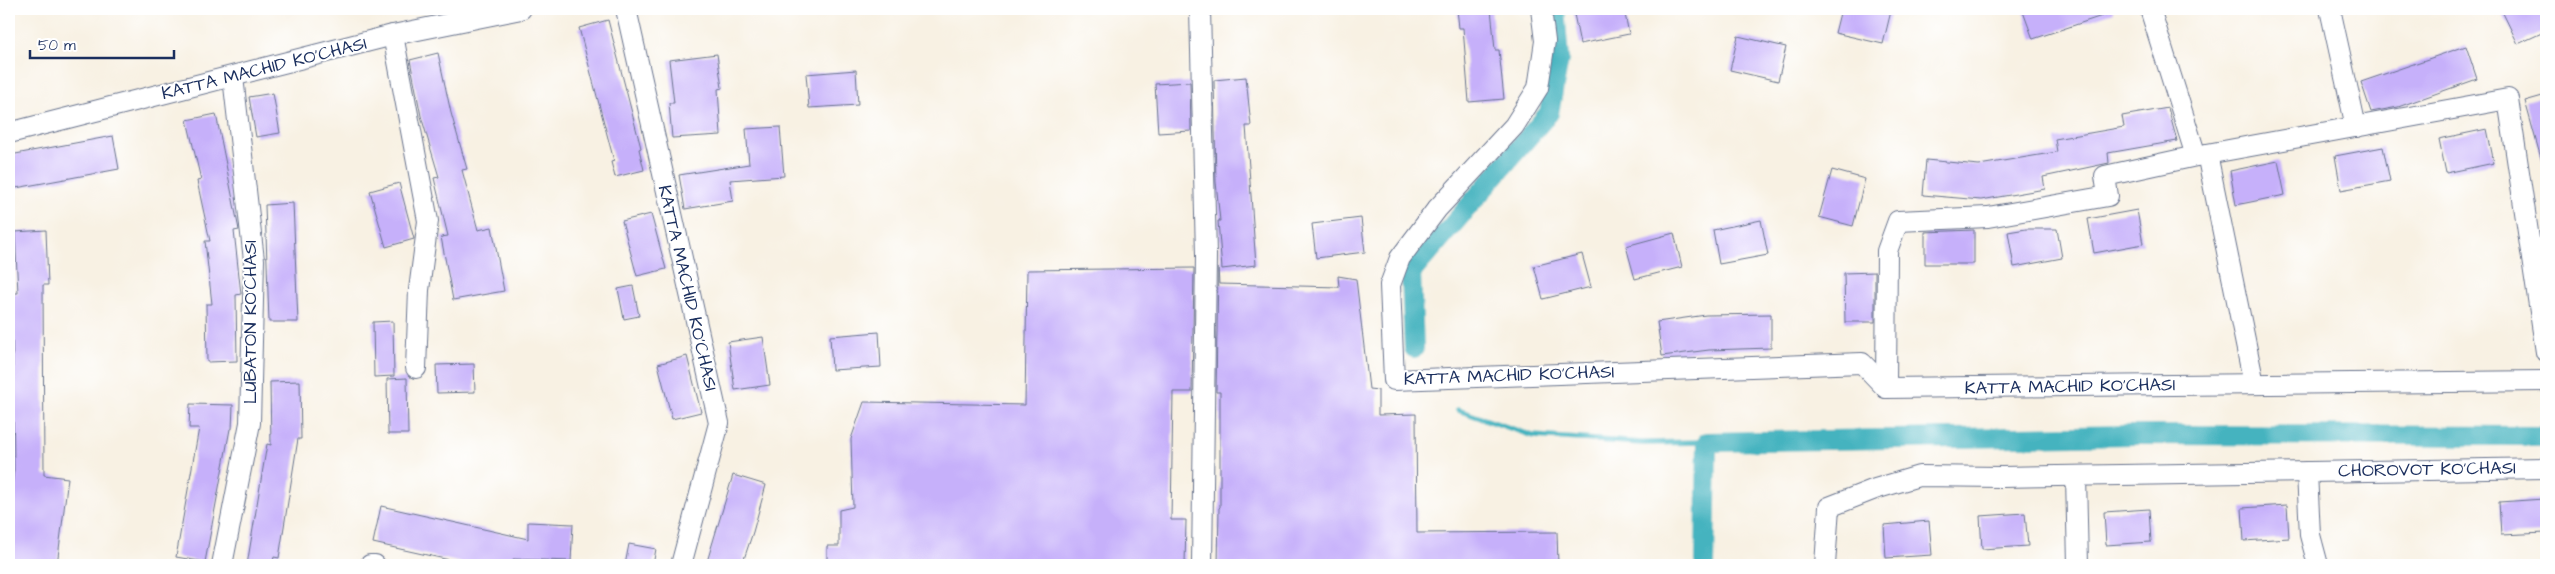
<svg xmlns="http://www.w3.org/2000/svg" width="2555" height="574" font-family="'Architects Daughter',sans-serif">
	<rect width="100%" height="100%" fill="#fff"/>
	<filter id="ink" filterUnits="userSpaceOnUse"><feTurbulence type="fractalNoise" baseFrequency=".02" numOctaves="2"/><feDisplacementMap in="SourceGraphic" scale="10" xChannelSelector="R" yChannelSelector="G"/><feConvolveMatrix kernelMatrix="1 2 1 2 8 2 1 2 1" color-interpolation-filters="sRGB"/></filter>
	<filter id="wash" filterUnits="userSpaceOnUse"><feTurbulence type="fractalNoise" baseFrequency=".0096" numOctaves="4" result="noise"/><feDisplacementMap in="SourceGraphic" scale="20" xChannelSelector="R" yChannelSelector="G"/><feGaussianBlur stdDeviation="1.12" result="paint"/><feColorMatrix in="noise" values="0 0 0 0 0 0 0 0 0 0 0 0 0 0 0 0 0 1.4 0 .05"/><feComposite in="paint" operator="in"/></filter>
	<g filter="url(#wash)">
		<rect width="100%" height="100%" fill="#f8f1e3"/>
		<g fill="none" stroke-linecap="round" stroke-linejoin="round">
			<polyline stroke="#44b3bf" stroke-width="5.5" points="1458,410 1533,436 1643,443 1707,442"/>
			<g stroke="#44b3bf" stroke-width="20">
				<polyline points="1414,348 1411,273 1549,113 1559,59 1555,9"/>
				<polyline points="1705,565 1707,442 2133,435 2546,436"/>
			</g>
		</g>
		<g id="blocks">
			<g fill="#c6b0fa">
				<polygon points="1457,9 1491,9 1495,50 1499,50 1504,99 1469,102 1463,28 1459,28"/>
				<polygon points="1573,9 1624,9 1629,34 1580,44"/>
				<polygon points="1841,9 1891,11 1883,44 1835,33"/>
				<polygon points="2022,9 2113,9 2114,12 2033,39"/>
				<polygon points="2501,9 2540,9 2546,23 2546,31 2518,44"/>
				<polygon points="608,20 641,148 639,149 644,170 615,177 611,162 614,161 579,28"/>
				<polygon points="1738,36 1786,47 1778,81 1730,70"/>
				<polygon points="2466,46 2477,79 2398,107 2371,112 2361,82"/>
				<polygon points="438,53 451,113 467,169 462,170 478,230 492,227 504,291 453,300 441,237 448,236 434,178 439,177 421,116 410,60"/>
				<polygon points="717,54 722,88 718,89 721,135 672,138 669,103 674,103 669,60"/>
				<polygon points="856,70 858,105 809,108 806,74"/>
				<polygon points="1246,77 1251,126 1246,126 1256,265 1222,269 1218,221 1220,221 1216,182 1214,80"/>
				<polygon points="1190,82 1191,131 1158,133 1155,84"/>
				<polygon points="273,93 280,133 256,137 249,97"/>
				<polygon points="2546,95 2546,161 2542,162 2525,101"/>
				<polygon points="2168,108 2177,141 2108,153 2109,163 2043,177 2045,189 1981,200 1923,195 1926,160 1979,165 2057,152 2055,139 2124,127 2122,116"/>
				<polygon points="216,114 239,230 234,231 241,294 236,295 237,361 207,362 206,304 212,304 205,241 210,241 197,181 201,180 187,120"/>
				<polygon points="780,127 784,176 730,180 733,201 685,209 679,175 749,164 746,129"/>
				<polygon points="2487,129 2494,163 2446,173 2439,139"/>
				<polygon points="113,136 119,169 16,188 10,155"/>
				<polygon points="2383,147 2390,181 2341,190 2335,156"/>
				<polygon points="2278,161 2285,195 2236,205 2230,171"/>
				<polygon points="1832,170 1865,179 1853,226 1819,217"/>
				<polygon points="399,183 414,239 386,247 370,191"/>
				<polygon points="293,203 298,322 269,322 265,205"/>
				<polygon points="2137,210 2143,244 2094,253 2088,219"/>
				<polygon points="651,214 666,269 637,276 622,221"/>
				<polygon points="1361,218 1365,252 1316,258 1312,224"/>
				<polygon points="1761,220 1768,255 1719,264 1713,230"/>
				<polygon points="2026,229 2057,229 2062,258 2014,267 2008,232"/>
				<polygon points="46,230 48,285 43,285 44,475 68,478 57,565 9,565 9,513 14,470 12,293 18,293 15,232"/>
				<polygon points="1974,230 1974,264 1925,264 1925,232"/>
				<polygon points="1674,233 1682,267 1635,279 1626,246"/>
				<polygon points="1582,254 1591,287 1543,299 1534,266"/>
				<polygon points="1194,268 1192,392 1173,392 1171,520 1186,520 1185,565 827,565 827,546 839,546 839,510 853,507 851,439 864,402 1025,405 1027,270"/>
				<polygon points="1218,268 1219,284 1339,287 1338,276 1356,279 1369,389 1378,390 1378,415 1416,414 1417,533 1557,532 1558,565 1218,565 1219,508 1220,507 1220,392 1216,392"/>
				<polygon points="1875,272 1875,322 1845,322 1844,273"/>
				<polygon points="633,286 639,316 624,319 618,289"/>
				<polygon points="1771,314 1771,348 1709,350 1662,356 1657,322 1706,315"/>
				<polygon points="393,321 394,376 374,377 373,322"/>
				<polygon points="879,332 881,367 832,370 830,336"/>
				<polygon points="763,337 770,385 735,390 728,342"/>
				<polygon points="687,356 701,412 672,419 658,364"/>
				<polygon points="474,364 475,392 437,393 436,365"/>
				<polygon points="407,378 408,434 388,434 387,379"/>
				<polygon points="300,381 301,439 298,439 279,558 274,557 272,565 247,565 267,444 271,445 270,382"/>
				<polygon points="190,404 233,405 232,429 230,429 205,562 176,557 199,428 189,428"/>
				<polygon points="733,475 766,485 753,532 742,565 706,565"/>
				<polygon points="2544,499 2546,533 2501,535 2499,502"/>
				<polygon points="2287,505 2289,538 2244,541 2242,508"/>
				<polygon points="381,506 528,539 528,522 573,524 571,561 513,559 512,565 472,565 373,543"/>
				<polygon points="2149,509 2151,542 2106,545 2104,512"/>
				<polygon points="2025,513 2028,546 1982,549 1980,516"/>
				<polygon points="1929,521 1932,555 1886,558 1884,525"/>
				<polygon points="629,544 656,549 653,565 625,565"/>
			</g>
		</g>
	</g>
	<g filter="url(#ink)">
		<use href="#blocks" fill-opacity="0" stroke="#68738d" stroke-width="1"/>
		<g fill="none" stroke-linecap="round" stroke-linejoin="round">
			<g stroke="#68738d" stroke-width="22">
				<g id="minor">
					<polyline points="626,9 719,423 681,565"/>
					<polyline points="1200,9 1206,255 1202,565"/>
					<polyline points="1541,9 1545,41 1538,88 1514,126 1437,209 1400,258 1390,285 1394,380 1862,363 1886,388 2546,381"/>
					<polyline points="2150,9 2196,156 2508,99 2546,352"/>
					<polyline points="2330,9 2356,127"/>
					<polyline points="393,35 428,221 419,290 416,368"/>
					<polyline points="9,133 393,35 521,9"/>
					<polyline points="2207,154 2254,384"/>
					<polyline points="1886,388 1887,251 1898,221 1988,217 2108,196 2105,176 2196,156"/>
					<polyline points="2307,472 2310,535 2318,565"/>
					<polyline points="2076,476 2078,565"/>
					<polyline points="222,565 250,423 254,260 233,77"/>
					<polyline points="370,565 375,565"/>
					<polyline points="1825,565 1829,507 1875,489 1919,476 2002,477 2546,468"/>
				</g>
			</g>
			<use href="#minor" stroke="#fff" stroke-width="20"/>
		</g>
	</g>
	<g text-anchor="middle" stroke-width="4" stroke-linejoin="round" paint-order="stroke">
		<g font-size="18" fill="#1b2f5e" stroke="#fff">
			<text transform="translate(264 68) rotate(-14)" y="6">KATTA MACHID KO'CHASI</text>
			<text transform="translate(688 288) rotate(77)" y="6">KATTA MACHID KO'CHASI</text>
			<text transform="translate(250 322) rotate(-90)" y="6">LUBATON KO'CHASI</text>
			<text transform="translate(1509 375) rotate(-2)" y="6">KATTA MACHID KO'CHASI</text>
			<text transform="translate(2070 386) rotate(-1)" y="6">KATTA MACHID KO'CHASI</text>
			<text transform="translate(2427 469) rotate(-1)" y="6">CHOROVOT KO'CHASI</text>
		</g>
	</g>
	<rect width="2555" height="574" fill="none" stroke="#fff" stroke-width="30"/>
	<path d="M30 50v8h144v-8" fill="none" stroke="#1b2f5e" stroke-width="2.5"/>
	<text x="38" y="50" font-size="15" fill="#1b2f5e" stroke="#ffffff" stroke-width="4" paint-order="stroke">50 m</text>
</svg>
